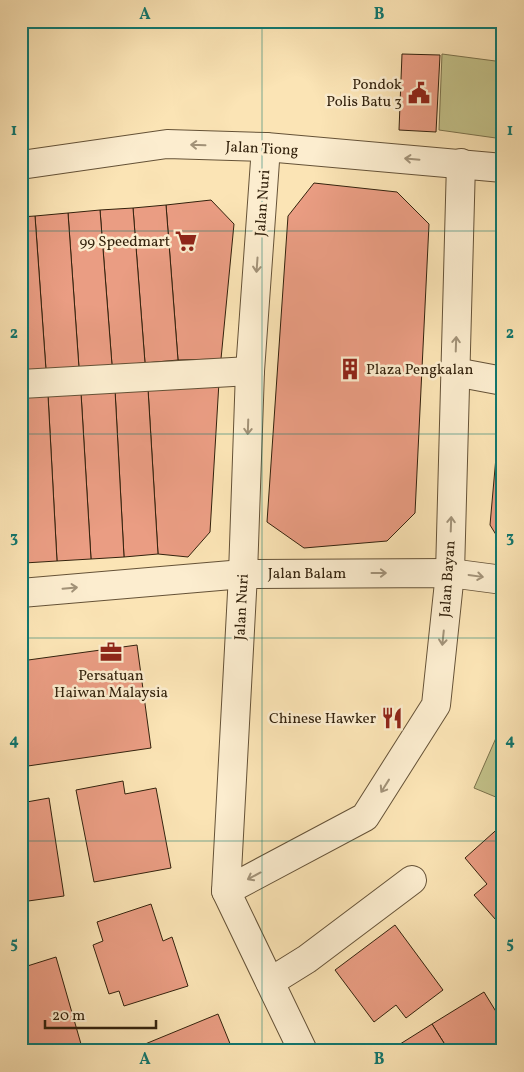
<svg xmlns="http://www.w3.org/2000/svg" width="524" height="1072" font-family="Vollkorn,serif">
	<rect width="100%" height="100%" fill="#fbe4b5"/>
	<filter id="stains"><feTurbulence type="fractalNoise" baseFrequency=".004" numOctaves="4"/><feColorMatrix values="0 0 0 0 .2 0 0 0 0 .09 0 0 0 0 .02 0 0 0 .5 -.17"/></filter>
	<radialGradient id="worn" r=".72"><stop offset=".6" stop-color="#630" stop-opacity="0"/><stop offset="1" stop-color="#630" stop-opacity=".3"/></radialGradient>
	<g fill="#c3c28a" stroke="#7b724c">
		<polygon points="442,54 503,62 503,139 439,130"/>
		<polygon points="503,722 503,800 474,788"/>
	</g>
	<g fill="#ea9d83" stroke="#33220d">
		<polygon points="402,54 440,55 436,132 399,130"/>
		<polygon points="314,183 397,192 429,224 415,513 387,541 304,548 267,522 288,216"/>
		<polygon points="211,200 234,224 221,359 178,360 166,205"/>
		<polygon points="166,205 178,360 145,363 133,208"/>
		<polygon points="133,208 145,363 112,365 100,210"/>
		<polygon points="100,210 112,365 79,368 68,213"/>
		<polygon points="68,213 79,368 46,370 35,216"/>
		<polygon points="35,216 46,370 21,372 21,217"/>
		<polygon points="219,382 210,532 188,557 158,554 148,389"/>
		<polygon points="148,389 158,554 124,557 115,390"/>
		<polygon points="502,389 503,389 503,546 490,525"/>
		<polygon points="115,390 124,557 91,559 81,393"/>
		<polygon points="81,393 91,559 57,561 48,395"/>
		<polygon points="48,395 57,561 24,563 21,523 21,397"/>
		<polygon points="137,645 151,748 21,767 21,661"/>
		<polygon points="123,781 125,794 156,788 171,868 94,882 76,790"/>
		<polygon points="49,798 64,896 21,902 21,803"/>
		<polygon points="503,824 503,928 474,895 487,884 465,858"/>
		<polygon points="151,904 163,941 172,937 188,986 124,1006 119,991 109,994 93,945 103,941 97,922"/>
		<polygon points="395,925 443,990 406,1018 396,1005 374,1022 335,970"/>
		<polygon points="56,957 83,1051 21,1051 21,968"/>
		<polygon points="484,992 503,1023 503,1051 449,1051 432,1024"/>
		<polygon points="218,1014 233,1051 134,1051 133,1049"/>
		<polygon points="432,1024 449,1051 389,1051"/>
	</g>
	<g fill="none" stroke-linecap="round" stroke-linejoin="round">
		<g stroke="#655237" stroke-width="30">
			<g id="minor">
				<polyline points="266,147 250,371 243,574 226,891 303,1051"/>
				<polyline points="21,165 167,144 266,147 503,168"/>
				<polyline points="455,372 503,381"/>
				<polyline points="21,384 250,371"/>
				<polyline points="21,593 243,574 450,573 503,580"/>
				<polyline points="226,891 365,817 436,705 450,573 461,163"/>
				<polyline points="270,982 307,959 412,880"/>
			</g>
		</g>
		<use href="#minor" stroke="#fcedcf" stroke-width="28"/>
	</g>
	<defs><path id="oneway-shaft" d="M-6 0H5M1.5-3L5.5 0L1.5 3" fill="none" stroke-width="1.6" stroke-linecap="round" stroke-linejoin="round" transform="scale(1.25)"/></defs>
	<g stroke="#a29278">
		<use href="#oneway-shaft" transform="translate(198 145) rotate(-178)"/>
		<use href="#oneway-shaft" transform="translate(412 159) rotate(-175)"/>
		<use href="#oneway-shaft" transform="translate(257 265) rotate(94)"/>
		<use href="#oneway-shaft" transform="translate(456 344) rotate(-88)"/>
		<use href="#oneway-shaft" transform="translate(248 427) rotate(92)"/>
		<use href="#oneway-shaft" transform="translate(451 524) rotate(-88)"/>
		<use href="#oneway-shaft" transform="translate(379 573)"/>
		<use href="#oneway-shaft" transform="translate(476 576) rotate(8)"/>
		<use href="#oneway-shaft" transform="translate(70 588) rotate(-5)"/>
		<use href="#oneway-shaft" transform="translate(443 638) rotate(96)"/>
		<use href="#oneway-shaft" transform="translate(385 786) rotate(122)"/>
		<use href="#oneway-shaft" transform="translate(254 876) rotate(152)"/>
	</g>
	<path fill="none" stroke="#0f766e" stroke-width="1" stroke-opacity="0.55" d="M262 21V1051M21 231H503M21 434H503M21 638H503M21 841H503"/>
	<defs>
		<g id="civic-bare" transform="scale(1.725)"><path d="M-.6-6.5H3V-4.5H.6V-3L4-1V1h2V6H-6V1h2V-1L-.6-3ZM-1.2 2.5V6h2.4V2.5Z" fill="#8f2418" stroke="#fcedcf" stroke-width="2.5" paint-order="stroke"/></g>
		<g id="supermarket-bare" transform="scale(1.725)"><path d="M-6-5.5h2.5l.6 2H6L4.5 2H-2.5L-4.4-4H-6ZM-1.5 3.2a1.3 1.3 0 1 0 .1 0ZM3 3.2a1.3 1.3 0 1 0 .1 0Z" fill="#8f2418" stroke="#fcedcf" stroke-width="2.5" paint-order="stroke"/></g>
		<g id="building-bare" transform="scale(1.725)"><path d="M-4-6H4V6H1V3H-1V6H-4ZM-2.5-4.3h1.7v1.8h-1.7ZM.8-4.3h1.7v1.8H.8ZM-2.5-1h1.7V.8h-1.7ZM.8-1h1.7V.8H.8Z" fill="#8f2418" stroke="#fcedcf" stroke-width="2.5" paint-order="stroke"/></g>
		<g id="office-bare" transform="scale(1.725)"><path d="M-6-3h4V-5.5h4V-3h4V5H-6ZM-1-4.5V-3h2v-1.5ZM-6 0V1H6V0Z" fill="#8f2418" stroke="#fcedcf" stroke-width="2.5" paint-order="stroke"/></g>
		<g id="restaurant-bare" transform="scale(1.725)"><path d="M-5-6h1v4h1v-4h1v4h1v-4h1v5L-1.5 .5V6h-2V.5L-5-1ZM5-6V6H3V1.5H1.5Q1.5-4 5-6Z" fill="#8f2418" stroke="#fcedcf" stroke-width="2.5" paint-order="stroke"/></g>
	</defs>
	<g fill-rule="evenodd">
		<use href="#civic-bare" x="419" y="93"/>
		<use href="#supermarket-bare" x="186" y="241"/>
		<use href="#building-bare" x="350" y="369"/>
		<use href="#office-bare" x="111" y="652"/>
		<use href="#restaurant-bare" x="392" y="718"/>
	</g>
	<g text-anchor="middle" stroke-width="5" stroke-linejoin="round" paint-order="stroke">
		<g font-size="15" fill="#33220d" stroke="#fcedcf" text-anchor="end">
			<text x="402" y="89">Pondok<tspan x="402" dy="17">Polis Batu 3</tspan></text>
			<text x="170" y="246">99 Speedmart</text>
			<text x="366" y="374" text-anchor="start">Plaza Pengkalan</text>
			<text x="111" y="680" text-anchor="middle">Persatuan<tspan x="111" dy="17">Haiwan Malaysia</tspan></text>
			<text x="376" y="723">Chinese Hawker</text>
		</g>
		<g font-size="15" fill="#33220d" stroke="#fcedcf">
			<text transform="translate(262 148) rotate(3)" y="5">Jalan Tiong</text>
			<text transform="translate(262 203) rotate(-86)" y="5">Jalan Nuri</text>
			<text x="307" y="578">Jalan Balam</text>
			<text transform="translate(447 579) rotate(-86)" y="5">Jalan Bayan</text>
			<text transform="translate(241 607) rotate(-87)" y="5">Jalan Nuri</text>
		</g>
	</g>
	<rect width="524" height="1072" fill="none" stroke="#fbe4b5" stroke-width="55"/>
	<path d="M45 1020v8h111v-8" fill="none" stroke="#33220d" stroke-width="2.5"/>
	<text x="52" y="1020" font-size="15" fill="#33220d" stroke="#fcedcf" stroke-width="4" paint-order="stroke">20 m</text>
	<rect x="28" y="28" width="468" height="1016" fill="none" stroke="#0f766e" stroke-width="2"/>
	<g font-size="16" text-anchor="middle" font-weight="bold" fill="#0f766e">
		<text x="145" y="19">A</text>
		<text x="379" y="19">B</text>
		<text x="14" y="135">1</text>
		<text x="510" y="135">1</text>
		<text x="14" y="338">2</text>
		<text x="510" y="338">2</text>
		<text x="14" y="542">3</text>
		<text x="510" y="542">3</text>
		<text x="14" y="745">4</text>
		<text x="510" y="745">4</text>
		<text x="14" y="948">5</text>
		<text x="510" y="948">5</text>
		<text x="145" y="1064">A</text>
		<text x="379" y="1064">B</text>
	</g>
	<rect width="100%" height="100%" filter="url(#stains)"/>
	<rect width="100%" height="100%" fill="url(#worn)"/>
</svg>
